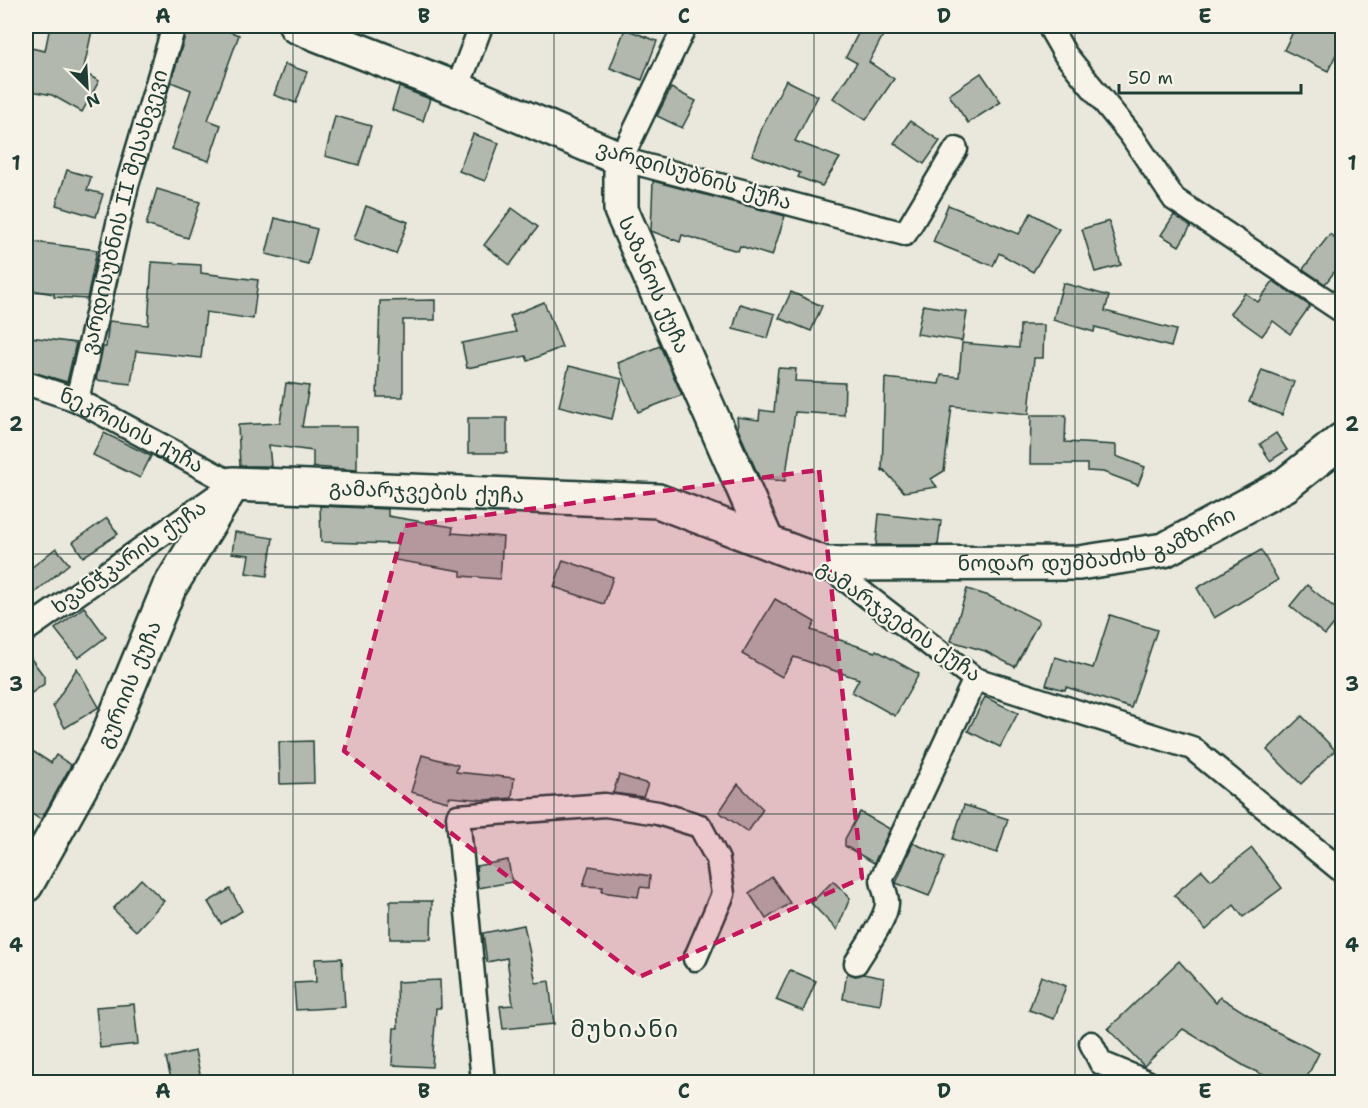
<svg xmlns="http://www.w3.org/2000/svg" width="1368" height="1108" font-family="'Shantell Sans','Noto Sans Georgian',sans-serif">
	<rect width="100%" height="100%" fill="#eae8dd"/>
	<filter id="ink" filterUnits="userSpaceOnUse"><feTurbulence type="fractalNoise" baseFrequency=".0167" numOctaves="2"/><feDisplacementMap in="SourceGraphic" scale="12" xChannelSelector="R" yChannelSelector="G"/><feConvolveMatrix kernelMatrix="1 2 1 2 8 2 1 2 1" color-interpolation-filters="sRGB"/></filter>
	<g filter="url(#ink)">
		<g fill="#b2b8ae" stroke="#1f3d34" stroke-width="1.5">
			<polygon points="50,26 93,26 83,72 99,81 82,112 52,95 26,90 26,47 45,51"/>
			<polygon points="188,26 213,26 239,35 208,120 221,125 209,161 172,149 191,90 171,82"/>
			<polygon points="862,26 888,26 869,62 894,79 866,120 833,98 857,63 846,57"/>
			<polygon points="1296,26 1342,26 1342,42 1328,71 1284,50"/>
			<polygon points="625,29 657,41 642,80 610,68"/>
			<polygon points="285,64 307,72 296,103 274,95"/>
			<polygon points="981,73 1001,102 968,123 949,95"/>
			<polygon points="786,80 818,96 795,141 840,158 822,186 798,177 800,173 752,155 763,125"/>
			<polygon points="399,87 430,99 423,121 392,110"/>
			<polygon points="671,88 696,101 682,128 657,116"/>
			<polygon points="335,116 371,126 359,165 325,156"/>
			<polygon points="910,121 940,141 924,164 894,143"/>
			<polygon points="473,134 499,143 485,181 459,171"/>
			<polygon points="67,170 91,177 87,190 103,194 96,217 56,205"/>
			<polygon points="653,181 785,216 772,256 740,246 738,251 682,235 680,242 651,231"/>
			<polygon points="157,189 200,202 188,238 146,225"/>
			<polygon points="948,205 1019,234 1031,213 1059,229 1033,272 999,253 993,266 933,242"/>
			<polygon points="366,206 408,222 396,254 354,239"/>
			<polygon points="512,208 538,227 510,265 484,245"/>
			<polygon points="1174,215 1191,226 1179,246 1161,235"/>
			<polygon points="275,218 317,229 308,264 266,254"/>
			<polygon points="1109,221 1121,265 1095,272 1082,229"/>
			<polygon points="1330,234 1342,244 1342,262 1325,284 1303,269"/>
			<polygon points="26,241 97,250 87,299 54,297 54,294 26,289"/>
			<polygon points="152,262 201,265 201,273 258,280 253,319 206,312 201,358 136,351 131,384 96,380 103,347 106,347 109,321 148,325"/>
			<polygon points="1273,281 1310,306 1290,334 1273,321 1262,336 1230,313 1245,293 1258,302"/>
			<polygon points="1063,283 1109,296 1105,311 1176,330 1171,347 1095,327 1094,332 1053,320"/>
			<polygon points="791,292 822,306 811,331 779,318"/>
			<polygon points="435,300 435,320 403,320 403,397 377,397 380,301"/>
			<polygon points="544,302 562,347 528,361 526,356 467,368 462,343 516,332 510,316"/>
			<polygon points="740,304 775,314 768,338 733,329"/>
			<polygon points="923,305 967,312 962,341 917,334"/>
			<polygon points="1020,325 1044,325 1043,358 1034,358 1029,414 952,406 944,471 931,479 937,487 904,492 884,470 882,471 885,378 939,384 941,375 959,377 962,343 1019,348"/>
			<polygon points="30,337 76,343 67,382 26,370 26,355"/>
			<polygon points="660,346 682,395 638,412 618,363"/>
			<polygon points="569,366 622,379 612,419 559,406"/>
			<polygon points="778,368 796,369 795,381 845,383 844,415 795,412 785,481 760,479 738,429 737,417 759,420 760,410 774,412"/>
			<polygon points="1262,370 1294,382 1282,415 1249,402"/>
			<polygon points="286,383 309,386 302,427 357,427 357,470 313,467 313,451 269,445 271,466 240,466 238,425 280,423"/>
			<polygon points="1031,415 1066,415 1065,442 1116,445 1116,456 1145,467 1138,485 1103,472 1087,471 1087,464 1030,464"/>
			<rect x="468" y="418" width="39" height="35"/>
			<polygon points="104,433 151,456 140,478 93,455"/>
			<polygon points="1276,433 1287,450 1270,461 1260,444"/>
			<polygon points="320,506 388,509 388,516 453,527 452,533 503,537 500,579 461,576 461,571 395,560 398,544 321,542"/>
			<polygon points="879,514 941,521 938,545 876,545"/>
			<polygon points="107,518 118,534 83,557 73,542"/>
			<polygon points="235,532 273,538 267,576 246,573 249,555 232,553"/>
			<polygon points="56,548 69,564 26,600 26,572"/>
			<polygon points="1261,550 1278,580 1214,618 1197,588"/>
			<polygon points="563,560 613,577 604,604 554,587"/>
			<polygon points="1307,585 1342,614 1325,635 1290,606"/>
			<polygon points="967,589 989,596 1039,621 1015,667 985,651 951,641"/>
			<polygon points="775,599 815,622 811,630 875,652 876,650 919,674 895,716 852,692 859,679 794,657 782,677 742,654"/>
			<polygon points="84,607 106,637 78,658 55,629"/>
			<polygon points="1110,615 1157,630 1131,708 1066,687 1065,690 1046,685 1055,657 1093,668"/>
			<polygon points="26,652 44,676 44,684 26,697"/>
			<polygon points="77,668 99,707 65,728 53,706"/>
			<polygon points="985,697 1018,713 1000,747 968,731"/>
			<polygon points="1302,716 1335,750 1301,784 1267,750"/>
			<polygon points="313,741 314,783 280,784 279,742"/>
			<polygon points="26,747 51,763 56,755 71,765 41,820 26,810"/>
			<polygon points="422,755 458,765 456,772 514,778 512,798 485,800 449,797 448,802 411,792"/>
			<polygon points="619,775 648,784 643,797 613,793"/>
			<polygon points="738,784 763,809 748,832 719,812"/>
			<polygon points="964,805 1008,819 997,853 953,839"/>
			<polygon points="860,812 890,829 874,863 845,846 845,839"/>
			<polygon points="913,843 945,857 929,896 896,883"/>
			<polygon points="1252,848 1282,888 1243,917 1234,905 1206,930 1174,895 1202,870 1211,880"/>
			<polygon points="508,860 512,882 478,888 476,866"/>
			<polygon points="589,866 650,876 649,888 640,887 638,897 602,892 603,887 583,886"/>
			<polygon points="772,877 790,903 766,919 749,893"/>
			<polygon points="141,879 164,901 136,931 113,909"/>
			<polygon points="833,881 850,898 837,930 811,903"/>
			<polygon points="230,889 242,911 221,924 208,902"/>
			<polygon points="390,901 432,901 431,939 390,939"/>
			<polygon points="524,925 536,983 549,981 554,1024 503,1029 500,1006 513,1005 507,958 487,962 483,933"/>
			<polygon points="342,958 345,1007 296,1010 294,983 316,982 315,959"/>
			<polygon points="1179,961 1216,1003 1220,997 1269,1028 1319,1053 1304,1083 1281,1083 1246,1067 1183,1029 1144,1066 1108,1029"/>
			<polygon points="790,970 816,981 803,1011 776,1000"/>
			<polygon points="847,972 855,976 863,974 884,978 880,1005 843,999"/>
			<polygon points="1041,976 1066,986 1054,1019 1029,1010"/>
			<polygon points="440,980 441,1008 436,1008 432,1067 392,1065 394,1028 398,1028 397,982"/>
			<polygon points="134,1004 138,1044 100,1048 96,1007"/>
			<polygon points="195,1051 202,1083 172,1083 166,1058"/>
		</g>
		<g fill="none" stroke-linecap="round" stroke-linejoin="round">
			<g stroke="#1f3d34" stroke-width="27">
				<g id="street">
					<polyline points="685,26 621,159 905,234 956,149"/>
					<polyline points="1049,26 1065,54 1131,135 1174,199 1342,311"/>
					<polyline points="457,89 481,26"/>
					<path id="s1" d="M26 383 77 400 233 484 26 630"/>
					<path id="s2" d="M77 400 127 185 174 26"/>
					<polyline points="825,564 975,679 1192,748 1342,871"/>
					<path d="M856 963C864 949 888 917 887 902 887 894 882 887 882 878L975 679"/>
					<polyline points="1091,1043 1101,1063 1147,1082"/>
					<polyline points="483,1082 458,816 605,805 658,813 700,826 718,860 723,894 695,959"/>
				</g>
			</g>
			<g stroke="#1f3d34" stroke-width="38">
				<g id="secondary">
					<path id="s3" d="M296 26 457 89 621 159V210L767 542"/>
					<path id="s4" d="M26 885 104 745 169 588 233 484 658 501 825 564 1079 563 1164 550 1285 485 1342 440"/>
				</g>
			</g>
			<use href="#street" stroke="#f7f3e8" stroke-width="22"/>
			<use href="#secondary" stroke="#f7f3e8" stroke-width="33"/>
		</g>
	</g>
	<path fill="#c2185b" fill-opacity="0.2" stroke="#c2185b" stroke-width="4.5" stroke-dasharray="12 8" stroke-linejoin="round" d="M819 470 862 878 639 977 344 751 404 526Z"/>
	<path fill="none" stroke="#1f3d34" stroke-width="1.5" stroke-opacity="0.55" d="M293 26V1082M554 26V1082M814 26V1082M1075 26V1082M26 294H1342M26 554H1342M26 814H1342"/>
	<g text-anchor="middle" stroke-width="4.5" stroke-linejoin="round" paint-order="stroke">
		<g font-size="21" fill="#1f3d34" stroke="#f7f3e8">
			<text transform="translate(694 175) rotate(16)" y="7">ვარდისუბნის ქუჩა</text>
			<text dy="7" stroke="none"><textPath href="#s2" startOffset="194">ვარდისუბნის II შესახვევი</textPath></text>
			<text dy="7" stroke="none"><textPath href="#s3" startOffset="484">საზანოს ქუჩა</textPath></text>
			<text dy="7" stroke="none"><textPath href="#s1" startOffset="116">ნეკრისის ქუჩა</textPath></text>
			<text dy="7" stroke="none"><textPath href="#s4" startOffset="646">გამარჯვების ქუჩა</textPath></text>
			<text dy="7" stroke="none"><textPath href="#s4" startOffset="1332">ნოდარ დუმბაძის გამზირი</textPath></text>
			<text transform="translate(129 557) rotate(-35)" y="7">ხვანჭკარის ქუჩა</text>
			<text transform="translate(899 621) rotate(35)" y="7">გამარჯვების ქუჩა</text>
			<text dy="7" stroke="none"><textPath href="#s4" startOffset="226">გურიის ქუჩა</textPath></text>
		</g>
		<g font-size="24" letter-spacing="1.5" fill="#1f3d34" stroke="#f7f3e8">
			<text x="625" y="1037">მუხიანი</text>
		</g>
	</g>
	<rect width="1368" height="1108" fill="none" stroke="#f7f3e8" stroke-width="66"/>
	<g transform="translate(87 87) rotate(156)" stroke="#f7f3e8" stroke-width="4.5" paint-order="stroke">
	<path d="M0-4.5L10 22L0 15L-10 22Z" fill="#1f3d34"/>
	<text y="-9" font-size="16" font-weight="bold" text-anchor="middle" fill="#1f3d34">N</text>
	</g>
	<path d="M1119 84v9h182v-9" fill="none" stroke="#1f3d34" stroke-width="3"/>
	<text x="1128" y="84" font-size="18" fill="#1f3d34" stroke="#f7f3e8" stroke-width="4.5" paint-order="stroke">50 m</text>
	<rect x="33" y="33" width="1302" height="1042" fill="none" stroke="#1f3d34" stroke-width="2"/>
	<g font-size="20" text-anchor="middle" font-weight="bold" fill="#1f3d34">
		<text x="163" y="23">A</text>
		<text x="424" y="23">B</text>
		<text x="684" y="23">C</text>
		<text x="944" y="23">D</text>
		<text x="1205" y="23">E</text>
		<text x="16" y="170">1</text>
		<text x="1352" y="170">1</text>
		<text x="16" y="431">2</text>
		<text x="1352" y="431">2</text>
		<text x="16" y="691">3</text>
		<text x="1352" y="691">3</text>
		<text x="16" y="952">4</text>
		<text x="1352" y="952">4</text>
		<text x="163" y="1098">A</text>
		<text x="424" y="1098">B</text>
		<text x="684" y="1098">C</text>
		<text x="944" y="1098">D</text>
		<text x="1205" y="1098">E</text>
	</g>
</svg>
